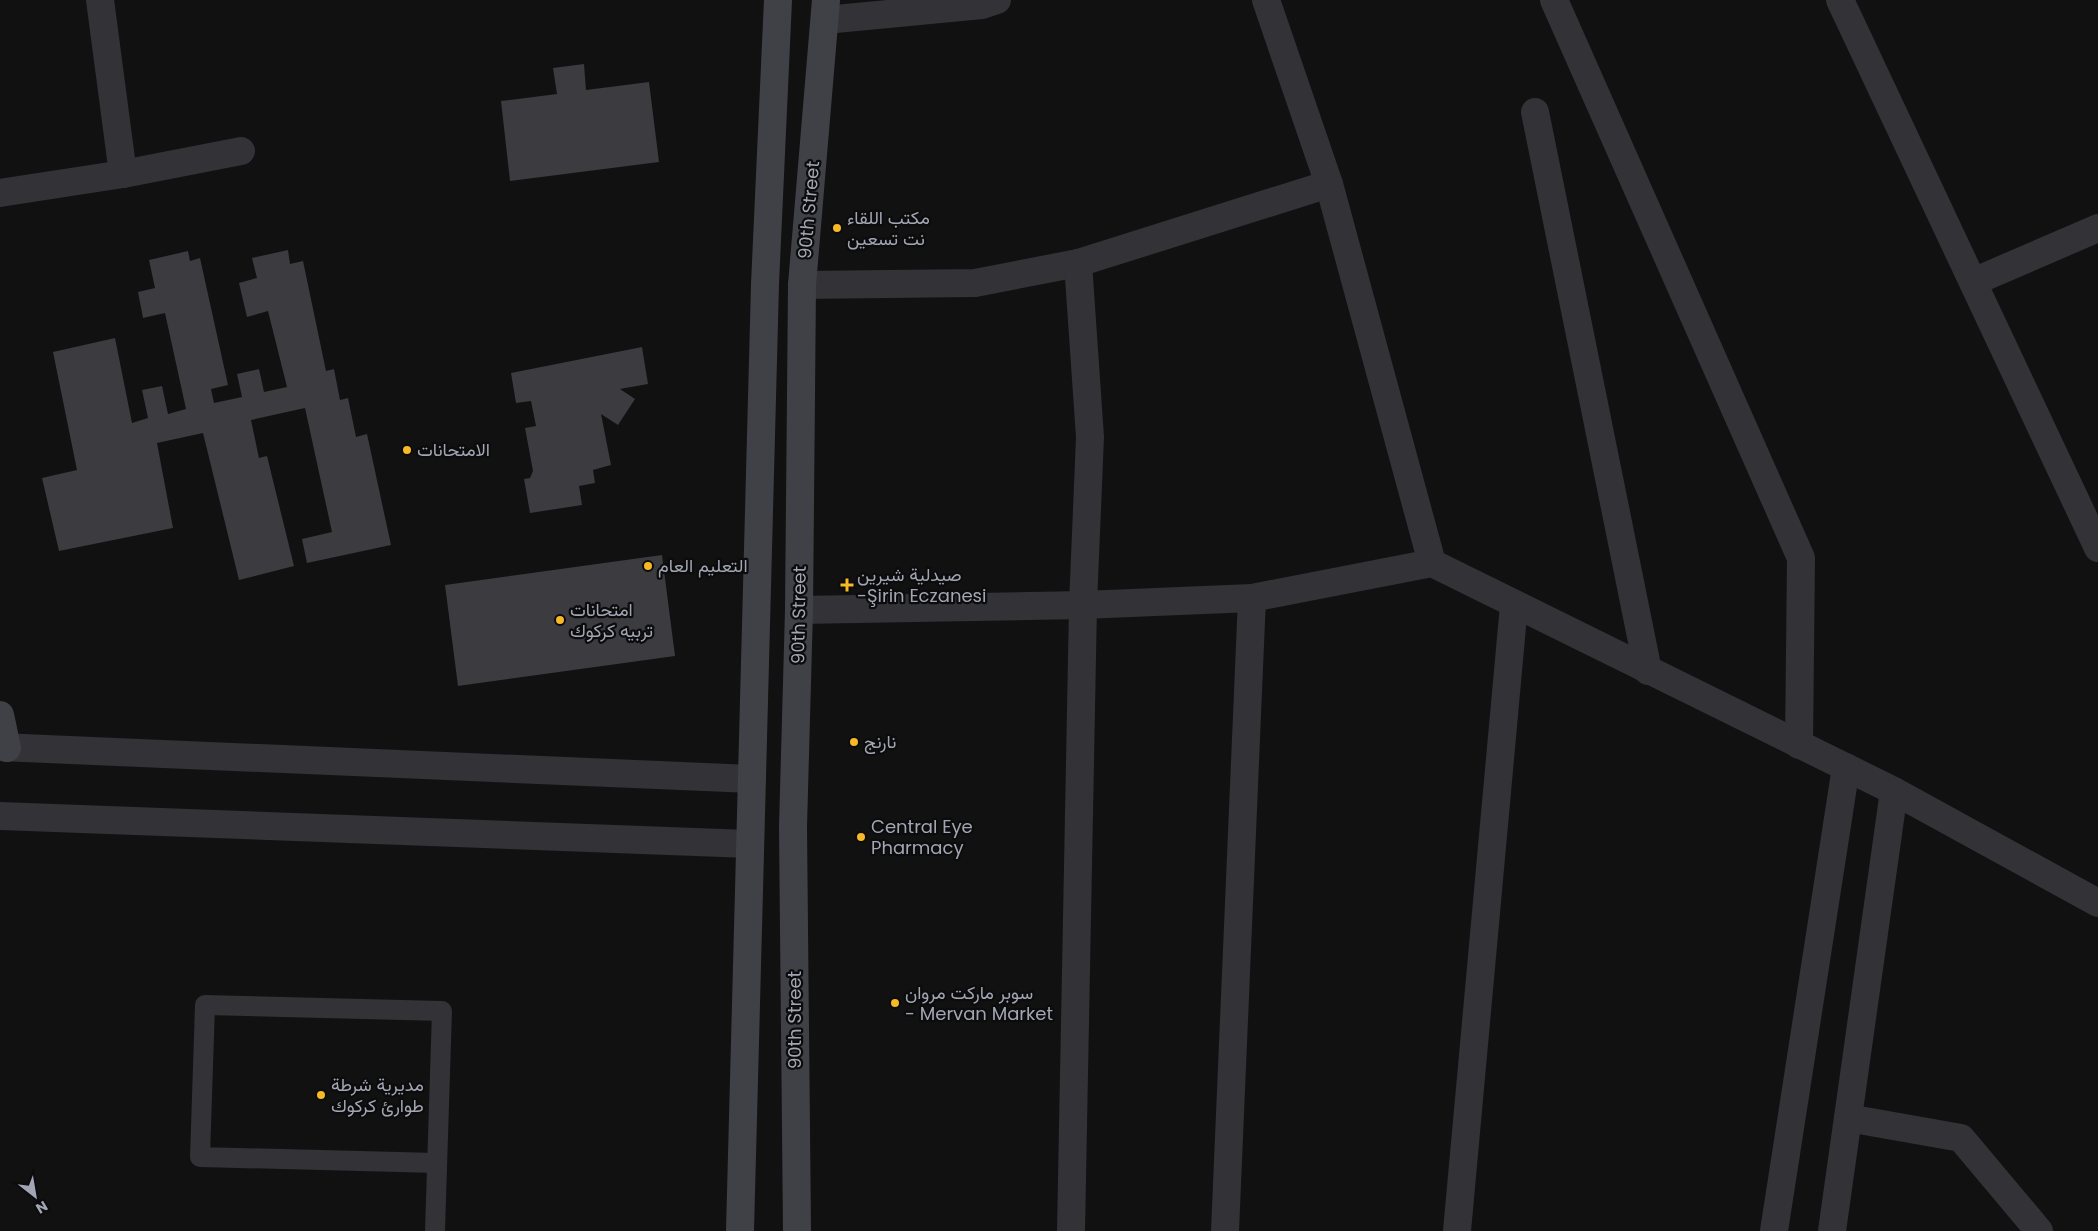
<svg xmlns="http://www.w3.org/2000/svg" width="2098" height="1231" font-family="Poppins,Vazirmatn,sans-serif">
	<rect width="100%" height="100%" fill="#111112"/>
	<g fill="#3b3b40">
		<polygon points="584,64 586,90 649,82 659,162 510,181 501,101 557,94 553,68"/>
		<polygon points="288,250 290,264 303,261 326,371 334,369 340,400 348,398 356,437 367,434 391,545 307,563 302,539 332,532 305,408 251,420 259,458 267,456 294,566 239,580 203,433 157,443 173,528 59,551 42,478 77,470 53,352 115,338 132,423 148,418 142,390 162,386 168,414 186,409 165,313 143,318 138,292 155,288 149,260 188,251 190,261 200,258 228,385 211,389 214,403 242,397 237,374 259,369 264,392 287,387 268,311 247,317 239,283 257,278 252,258"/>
		<polygon points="642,347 648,384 620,389 635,399 618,425 601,414 611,465 593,470 595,483 579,486 582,505 530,513 524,479 530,478 533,471 525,428 536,426 531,401 516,403 511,373"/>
		<polygon points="662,555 675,656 458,686 445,585"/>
	</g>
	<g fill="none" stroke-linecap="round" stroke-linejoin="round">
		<polyline stroke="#323237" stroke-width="20" points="435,1231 442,1011 205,1005 200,1157 437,1163"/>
		<g stroke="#323237" stroke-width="28">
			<polyline points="100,0 123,174"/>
			<polyline points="1266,0 1329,184 1432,563"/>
			<polyline points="1554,0 1801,558 1799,745"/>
			<polyline points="1840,0 2098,548"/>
			<polyline points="825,20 982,5 997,0"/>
			<polyline points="1535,112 1648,671"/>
			<polyline points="0,193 123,174 241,151"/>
			<polyline points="1973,282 2098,228"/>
			<polyline points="802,285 975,283 1078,263 1329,184"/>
			<polyline points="799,610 1083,605 1252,598 1432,563 1894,791 2098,903"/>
			<polyline points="0,747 752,779"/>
			<polyline points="0,816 749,844"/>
			<polyline points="1848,1118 1961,1138 2039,1231"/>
			<polyline points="1071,1231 1083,605 1090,437 1078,263"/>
			<polyline points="1225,1231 1252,598"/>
			<polyline points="1457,1231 1514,605"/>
			<polyline points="1774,1231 1846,767"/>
			<polyline points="1832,1231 1894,791"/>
		</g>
		<g stroke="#404147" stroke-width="28">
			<polyline points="0,715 7,748"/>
			<polyline points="740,1231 765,284 778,0"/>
			<polyline points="797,1231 793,827 799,610 802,285 826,0"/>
		</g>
	</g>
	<g fill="#f7b925" stroke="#0c0c0d" stroke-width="2">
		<circle cx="837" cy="228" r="5"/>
		<circle cx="407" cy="450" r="5"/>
		<circle cx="648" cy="566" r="5"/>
		<path d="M844.5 577.5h5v5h5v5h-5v5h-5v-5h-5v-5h5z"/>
		<circle cx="560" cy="620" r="5"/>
		<circle cx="854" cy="742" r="5"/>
		<circle cx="861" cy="837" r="5"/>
		<circle cx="895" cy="1003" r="5"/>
		<circle cx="321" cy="1095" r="5"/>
	</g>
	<g text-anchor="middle" stroke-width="4.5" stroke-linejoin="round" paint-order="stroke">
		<g font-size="18" fill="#a2a6b4" stroke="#0c0c0d">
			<text transform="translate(809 210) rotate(-85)" y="6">90th Street</text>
			<text transform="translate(799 615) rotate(-89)" y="6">90th Street</text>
			<text transform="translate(795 1020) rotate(-90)" y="6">90th Street</text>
		</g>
		<g font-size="18" fill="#a2a6b4" stroke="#0c0c0d" text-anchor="start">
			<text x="847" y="224">مكتب اللقاء<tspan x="847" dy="21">نت تسعين</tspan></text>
			<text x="417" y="456">الامتحانات</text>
			<text x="658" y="572">التعليم العام</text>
			<text x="857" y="581">صيدلية شيرين<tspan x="857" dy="21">-Şirin Eczanesi</tspan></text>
			<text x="570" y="616">امتحانات<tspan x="570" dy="21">تربيه كركوك</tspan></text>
			<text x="864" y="748">نارنج</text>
			<text x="871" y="833">Central Eye<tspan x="871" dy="21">Pharmacy</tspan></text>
			<text x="905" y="999">سوبر ماركت مروان<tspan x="905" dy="21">- Mervan Market</tspan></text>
			<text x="331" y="1091">مديرية شرطة<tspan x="331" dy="21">طوارئ كركوك</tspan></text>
		</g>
	</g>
	<g transform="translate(35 1196) rotate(149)" stroke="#0c0c0d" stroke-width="4" paint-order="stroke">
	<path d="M0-4L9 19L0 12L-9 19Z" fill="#a2a6b4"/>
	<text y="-8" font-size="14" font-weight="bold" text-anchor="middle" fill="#a2a6b4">N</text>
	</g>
</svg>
